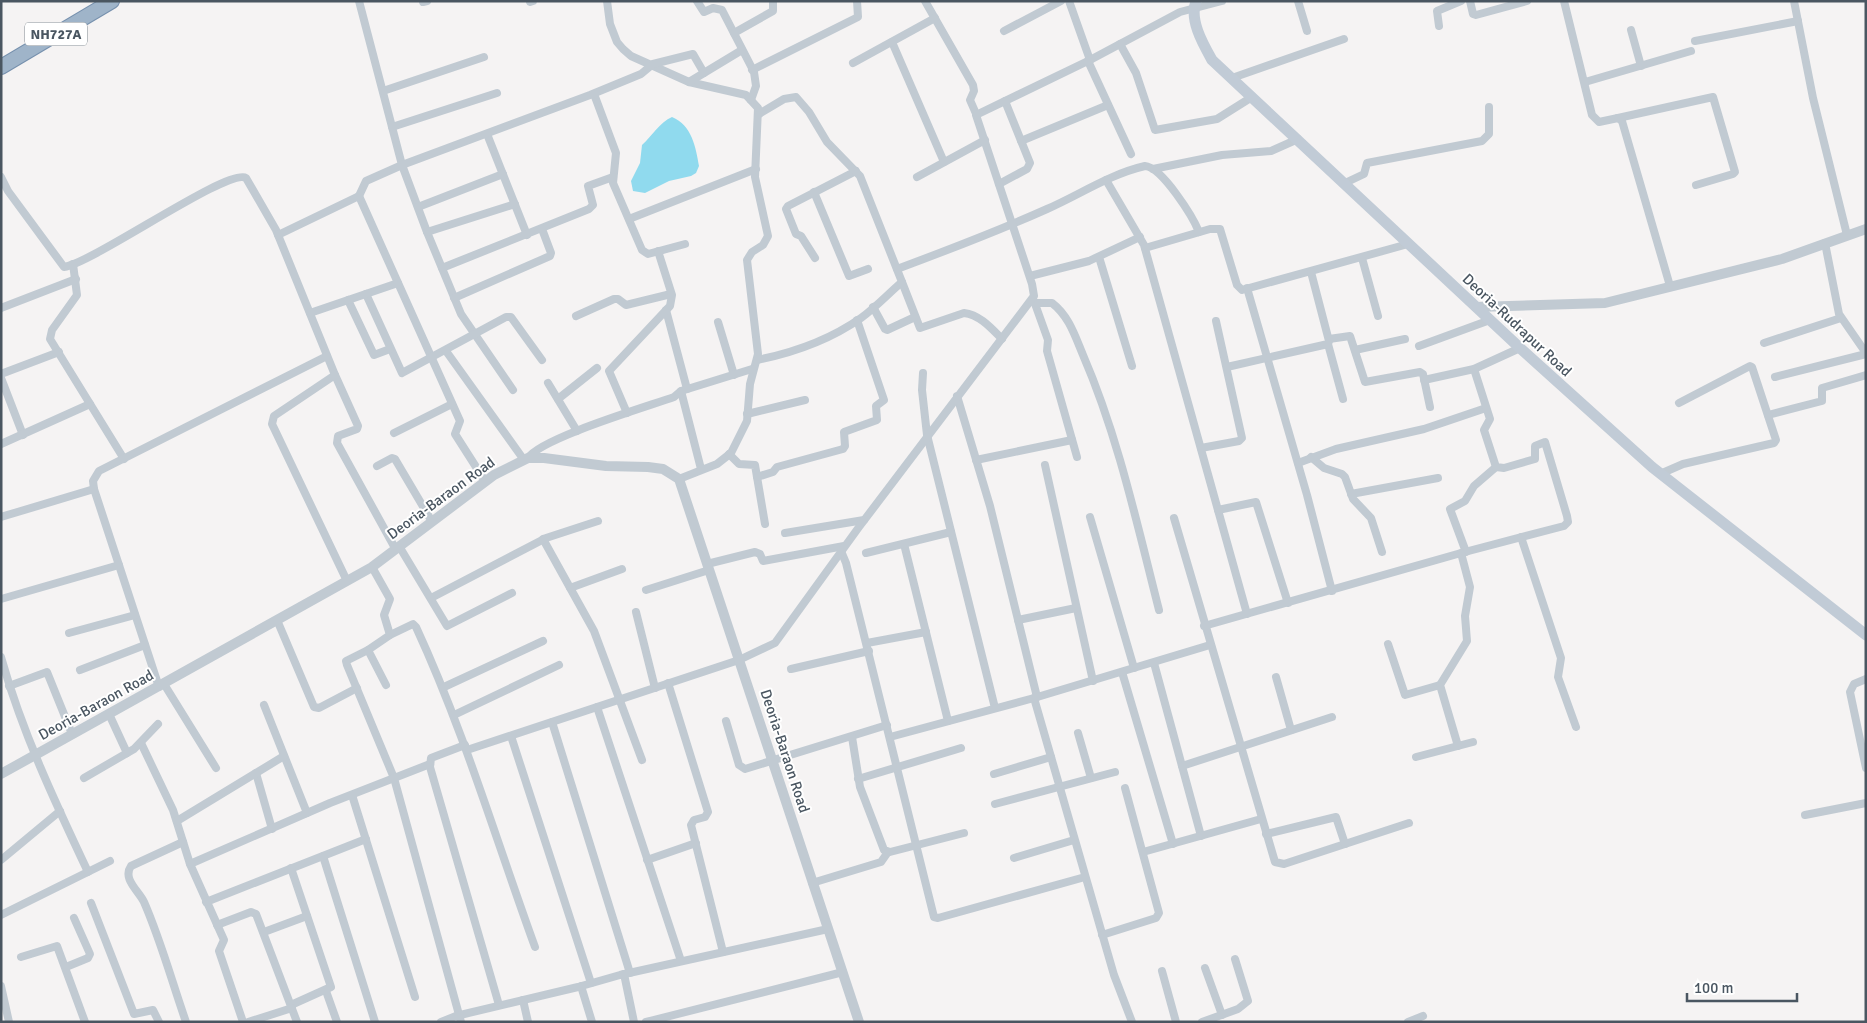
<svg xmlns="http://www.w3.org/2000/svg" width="1867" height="1023" font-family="Signika,sans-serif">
	<rect width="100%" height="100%" fill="#f5f3f3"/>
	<path fill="#90daee" d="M672 117C692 125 696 148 699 166L696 173 691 176 669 181 645 193 633 191 631 181 640 163 642 145C652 136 660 122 672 117Z"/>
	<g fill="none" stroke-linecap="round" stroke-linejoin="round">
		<g stroke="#7690ad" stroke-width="16">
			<polyline id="trunk" points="1,67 112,1"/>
		</g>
		<g stroke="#c1cad2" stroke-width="8">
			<polyline points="359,1 402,165 427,232 461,314 513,390"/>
			<polyline points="607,1 610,24 617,42 623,49 631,56 689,82 746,95 758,108 755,177 768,236 763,245 752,252 747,260 758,354 750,384 747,421 731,453 717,464 679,479"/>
			<polyline points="697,1 704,12 713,8 722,10 754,72 756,86 751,100"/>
			<polyline points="925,1 973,85 974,91 970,100 977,116"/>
			<polyline points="1069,1 1090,60"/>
			<polyline points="1298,1 1307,31"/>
			<polyline points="1470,1 1473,14 1476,15 1527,1"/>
			<polyline points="1564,1 1592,115 1599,122 1618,118 1622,121 1670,286"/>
			<polyline points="1794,1 1813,98 1847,235"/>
			<polyline points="423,2 427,1"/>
			<polyline points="530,2 533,1"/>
			<polyline points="1439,26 1437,11 1461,1"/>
			<polyline points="1631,30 1641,66"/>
			<polyline points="1004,31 1061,1"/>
			<polyline points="734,33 773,11 773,1"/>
			<polyline points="1695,41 1798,21"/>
			<polyline points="892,42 944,162"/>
			<polyline points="1120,44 1136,73 1155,130 1217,119 1252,97"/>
			<polyline points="1088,61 1131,154"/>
			<polyline points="853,63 935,18"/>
			<polyline points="752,70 858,17 857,1"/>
			<polyline points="1232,78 1344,39"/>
			<polyline points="689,82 742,50"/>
			<polyline points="1585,82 1691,51"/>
			<polyline points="383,91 484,57"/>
			<polyline points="594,94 616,153 613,183 642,250 648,254 685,244"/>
			<polyline points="1618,118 1713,97 1735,172 1733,174 1696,185"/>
			<polyline points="392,127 497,93"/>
			<polyline points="487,134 527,235"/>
			<polyline points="1021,141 1108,105"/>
			<polyline points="1153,169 1222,155 1271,151 1298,139"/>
			<path d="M1 177 8 191 64 267C95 262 229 167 246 178L276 230 335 375 274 416 272 424 347 581"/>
			<polyline points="917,177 985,140"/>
			<polyline points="1106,180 1144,245 1247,614"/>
			<polyline points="1345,183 1364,174 1367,163 1482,141 1489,134 1489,107"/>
			<polyline points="999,184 1027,169 1030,163 1005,101"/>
			<polyline points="814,192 849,276 868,269"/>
			<polyline points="359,196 460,421 455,434 485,481"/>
			<polyline points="418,207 503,174"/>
			<polyline points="629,219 756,169"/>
			<polyline points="427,232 515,204"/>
			<polyline points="278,235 359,196 366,181 402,165 590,95 641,74 653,64 693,54 704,73"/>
			<polyline points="1825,243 1839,314 1866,353"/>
			<polyline points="1145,248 1210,229 1220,229 1237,285 1242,290 1408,244"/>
			<polyline points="1099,257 1132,366"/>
			<polyline points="815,258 801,236 796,234 786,209 788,206 856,171"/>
			<polyline points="1362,258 1378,316"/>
			<polyline points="73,264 77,295 52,330 50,339 124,459"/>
			<polyline points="442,268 589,209 593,205 588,186 613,177"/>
			<path d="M897 269C948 250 998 231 1047 209 1079 195 1110 174 1145 166 1162 167 1193 217 1199 232"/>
			<polyline points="1030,276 1089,261 1140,237"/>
			<path d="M902 282 920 328 964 313C980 315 991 328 1002 339"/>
			<polyline points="1247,288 1307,495 1332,591"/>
			<polyline points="366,294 402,373 506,317 511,317 542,360"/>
			<polyline points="454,298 550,256 551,253 542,229"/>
			<polyline points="348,300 374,355 390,349"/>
			<polyline points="1034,301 1048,340 1047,351 1077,457"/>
			<path d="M1035 303H1052C1069 316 1075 336 1083 355 1118 436 1137 524 1159 610"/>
			<polyline points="873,307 885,329 887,330 915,317"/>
			<polyline points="1,308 76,279"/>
			<polyline points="666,310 687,389"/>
			<polyline points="310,313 398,283"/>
			<polyline points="576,316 614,299 618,299 626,305 671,294"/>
			<polyline points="718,322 734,375"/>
			<polyline points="1329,339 1350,336 1365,382 1420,372 1423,374 1430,407"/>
			<polyline points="1764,343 1841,318"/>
			<polyline points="1328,344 1343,399"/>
			<polyline points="1419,346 1490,320"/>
			<polyline points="1355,350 1405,339"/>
			<polyline points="446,351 524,460"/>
			<path d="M757 360C792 353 831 339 861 318 876 307 889 293 902 282L860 176 827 142 809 112 796 97 784 99 759 114"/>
			<polyline points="1227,367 1328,344 1329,341 1311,272"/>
			<polyline points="923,373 922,390 927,435 995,708"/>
			<polyline points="1,374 59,352"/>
			<polyline points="335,375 358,426 357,429 338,436 337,443 395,548"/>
			<polyline points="1775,377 1866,354"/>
			<polyline points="1,378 23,435"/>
			<polyline points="1424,380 1474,369 1520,348"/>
			<polyline points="548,383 577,431"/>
			<polyline points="681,391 701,469"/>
			<polyline points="957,396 990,506 1037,697"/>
			<polyline points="558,399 597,368"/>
			<polyline points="627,413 609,371 670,306 672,295 658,251"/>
			<polyline points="747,414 805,400"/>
			<polyline points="1768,415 1822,401 1822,388 1866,375"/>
			<polyline points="394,433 452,404"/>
			<polyline points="1,444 90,404"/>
			<polyline points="1201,448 1239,441 1242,438 1216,321"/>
			<polyline points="729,454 739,464 755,465 765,524"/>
			<polyline points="1311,457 1324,468 1342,474 1345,477 1353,499 1371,518 1382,552"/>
			<path d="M528 458C541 438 646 407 674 397L681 391 752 369"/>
			<polyline points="976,460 1072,440"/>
			<polyline points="1298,463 1336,449 1424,429 1486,408"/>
			<polyline points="1045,465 1093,681"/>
			<polyline points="377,466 392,458 395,459 431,520"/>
			<polyline points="1660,474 1683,464 1774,443 1776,440 1752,367 1750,366 1679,403"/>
			<polyline points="757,477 773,472 777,467 843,449 845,446 844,432 877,420 876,406 884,400 857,320"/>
			<polyline points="94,489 93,481 99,471 327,356"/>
			<polyline points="1351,494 1438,478"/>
			<polyline points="1218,510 1256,502 1288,603"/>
			<polyline points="1,517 94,489 159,687"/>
			<polyline points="1090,517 1134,668"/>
			<polyline points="1174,518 1275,862 1284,864 1409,823"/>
			<polyline points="785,533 864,520"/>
			<polyline points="1521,537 1561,658 1558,677 1576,727"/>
			<polyline points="543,539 594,631 642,760"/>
			<polyline points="904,544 948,721"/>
			<polyline points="399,546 447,626 512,593"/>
			<polyline points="841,551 846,563 934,917 938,918 1085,877"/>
			<polyline points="1466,552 1450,509 1465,501 1474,486 1496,467"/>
			<polyline points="866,553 951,532"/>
			<polyline points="707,564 755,552 760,554 763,561 844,546"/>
			<polyline points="372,567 390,599 384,615 390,635 368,650 386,685"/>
			<polyline points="570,588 622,569"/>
			<polyline points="646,590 709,570"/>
			<polyline points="431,598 546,538 598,521"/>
			<polyline points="1,599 119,565"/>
			<polyline points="636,612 655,688"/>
			<polyline points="277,620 314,707 319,708 357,688"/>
			<polyline points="1018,620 1076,608"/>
			<polyline points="1204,626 1461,553 1564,526 1568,522 1567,516 1545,442 1535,446 1535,459 1504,468 1496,467 1484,430 1490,419 1474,369"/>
			<polyline points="69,633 135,615"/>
			<path d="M390 635 413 624 416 627C464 731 496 840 535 947"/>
			<polyline points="867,643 926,632"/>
			<polyline points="1388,644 1405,695 1440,685"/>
			<polyline points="368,650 346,661 347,665 394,778 461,1022"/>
			<path d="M1 657C22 732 55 802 88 872"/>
			<polyline points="1154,663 1201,836"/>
			<polyline points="791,669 869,651"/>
			<polyline points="80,670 145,645"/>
			<polyline points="1122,672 1173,844"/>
			<polyline points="1276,677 1291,730"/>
			<polyline points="1866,679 1854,684 1850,692 1866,768"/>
			<polyline points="668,683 708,812 705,817 694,820 691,825 723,952"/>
			<polyline points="164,684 216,768"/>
			<polyline points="9,686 47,672 72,734"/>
			<polyline points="444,687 543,641"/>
			<polyline points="1034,698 1114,975 1132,1022"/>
			<polyline points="264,705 307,813"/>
			<polyline points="597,707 681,961"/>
			<polyline points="109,714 127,753"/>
			<polyline points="454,715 559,665"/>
			<polyline points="726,721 739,765 745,769 887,725"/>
			<polyline points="552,722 630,973"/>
			<polyline points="1078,733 1091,778"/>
			<polyline points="511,736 591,983"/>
			<polyline points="852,737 860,787 884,850 890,852 964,833"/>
			<polyline points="890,737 1034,698 1210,645"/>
			<polyline points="141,743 173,810 190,864 224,940 219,951 243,1022"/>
			<polyline points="465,745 431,758 430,767 499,1005"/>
			<polyline points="1458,746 1440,685 1467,641 1465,616 1470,587 1461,553"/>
			<polyline points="467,750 739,660 775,643 859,527 1034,296 1032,284 976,115 1090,60 1180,12 1222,1"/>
			<polyline points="1416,757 1473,742"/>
			<polyline points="1182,766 1332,717"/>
			<polyline points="256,773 272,829"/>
			<polyline points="994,774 1051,757"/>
			<polyline points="84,778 134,749 158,724"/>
			<polyline points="858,779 961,748"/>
			<polyline points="352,795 415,997"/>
			<polyline points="995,804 1115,772"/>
			<polyline points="1805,815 1866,803"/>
			<polyline points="177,821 284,756"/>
			<polyline points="1266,834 1336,817 1345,844"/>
			<path d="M183 842 131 866C122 879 139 891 144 902 161 941 172 982 186 1022"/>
			<polyline points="1143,852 1261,819"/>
			<polyline points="323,856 375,1022"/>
			<polyline points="1014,858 1074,840"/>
			<polyline points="1,860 60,811"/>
			<polyline points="647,860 696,843"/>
			<polyline points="190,864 330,803 430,764"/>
			<polyline points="812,883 881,862 888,852"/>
			<polyline points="206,902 366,839"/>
			<polyline points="91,903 134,1014 153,1010 159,1022"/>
			<polyline points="1,915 110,861"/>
			<polyline points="217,925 251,912 256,914 297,1022"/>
			<polyline points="264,932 307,916"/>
			<polyline points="1102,935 1156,918 1159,913 1125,788"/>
			<polyline points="21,957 57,946 85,1022"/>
			<polyline points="66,967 88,958 90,954 74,918"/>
			<polyline points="1205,968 1222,1015"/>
			<polyline points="1162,971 1176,1022"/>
			<polyline points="624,974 634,1022"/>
			<polyline points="1,986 9,1022"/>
			<polyline points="581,986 592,1022"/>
			<polyline points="326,991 337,1022"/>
			<polyline points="523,1000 528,1022"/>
			<polyline points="291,1005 331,987 291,868"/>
			<polyline points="248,1022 292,1008"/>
			<polyline points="441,1022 456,1016 578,987 620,975 828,929"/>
			<polyline points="646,1022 843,972"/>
			<polyline points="1202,1022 1238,1009 1248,1001 1235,959"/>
			<polyline points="1408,1022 1423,1016"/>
		</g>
		<g stroke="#c1cad2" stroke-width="10">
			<polyline points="1476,307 1605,303 1782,259 1866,229"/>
			<polyline points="1,774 372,567 494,475 528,458 544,458 606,466 648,467 663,469 679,479 859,1022"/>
		</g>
		<path stroke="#c1cbd6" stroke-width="11" d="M1196 1C1189 20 1203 44 1212 60L1520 348 1652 467 1866 635"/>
		<use href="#trunk" stroke="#9fb4c9" stroke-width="14"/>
	</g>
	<g text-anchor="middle" stroke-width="4" stroke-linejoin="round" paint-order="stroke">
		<rect fill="#fff" stroke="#808990" stroke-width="1" x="25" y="22.5" width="62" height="23" rx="4"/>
		<g font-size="14" font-weight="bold" fill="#4a5661">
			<text x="56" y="39">NH727A</text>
		</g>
		<g font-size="15" fill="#4a5661" stroke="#fff">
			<text transform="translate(1517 325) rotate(43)" y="5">Deoria-Rudrapur Road</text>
			<text transform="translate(441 498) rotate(-36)" y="5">Deoria-Baraon Road</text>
			<text transform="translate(96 705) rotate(-29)" y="5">Deoria-Baraon Road</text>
			<text transform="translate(785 751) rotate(72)" y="5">Deoria-Baraon Road</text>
		</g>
	</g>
	<rect width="1867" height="1023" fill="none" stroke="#4a5661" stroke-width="5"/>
	<path d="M1687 993v8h110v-8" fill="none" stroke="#4a5661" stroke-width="2.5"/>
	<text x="1694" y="993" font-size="15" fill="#4a5661" stroke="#ffffff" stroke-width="4" paint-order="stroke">100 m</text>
</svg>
